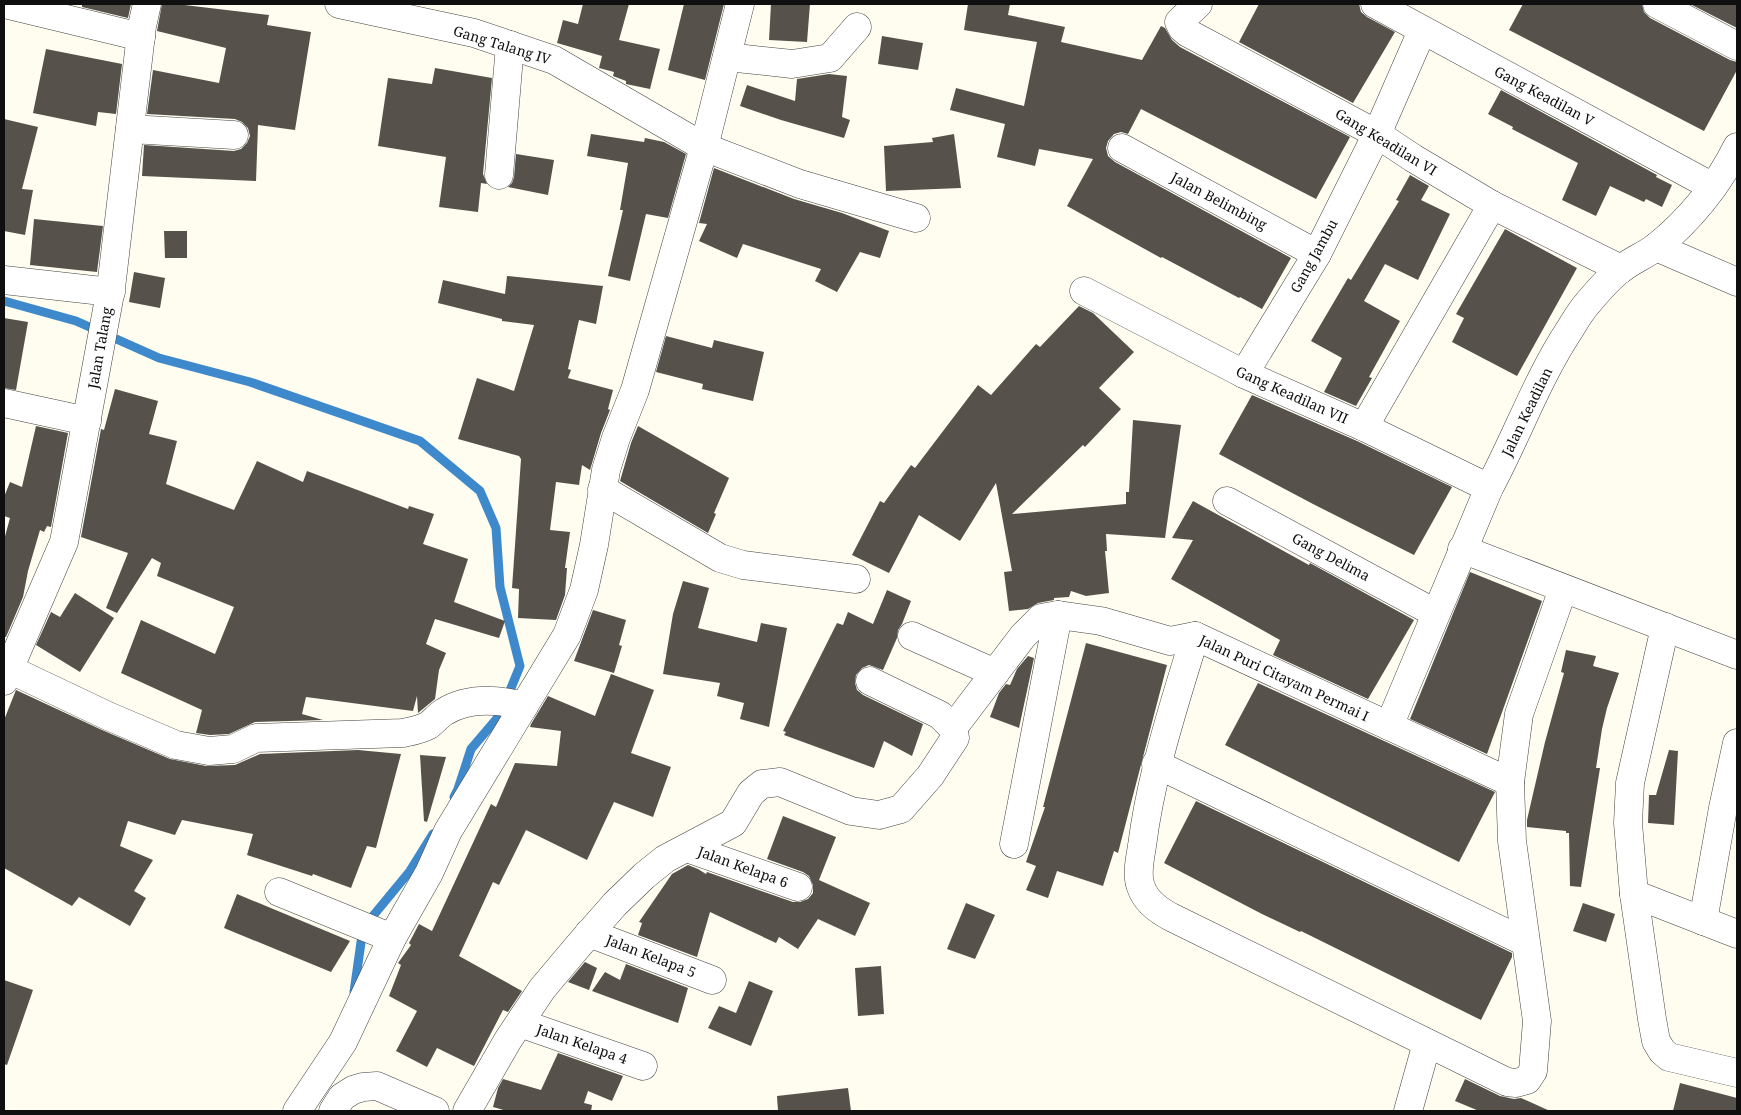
<svg xmlns="http://www.w3.org/2000/svg" width="1741" height="1115" font-family="'Noto Serif',serif">
	<rect width="100%" height="100%" fill="#fffdf0"/>
	<g fill="none" stroke-linecap="round" stroke-linejoin="round">
		<g stroke="#3e89cb" stroke-width="9">
			<polyline points="4,301 76,321 159,358 250,382 420,441 480,491 496,528 500,587 520,666 500,715 471,749 458,789 454,797"/>
			<polyline points="354,992 363,928 410,871 433,834"/>
		</g>
	</g>
	<g fill="#57514b">
		<polygon points="82,4 131,4 128,18 82,7"/>
		<polygon points="162,4 176,4 269,15 267,25 311,32 295,130 258,125 256,181 142,176 144,145 234,151 241,149 247,143 250,136 248,128 242,122 235,119 147,114 153,70 219,83 226,48 157,31"/>
		<polygon points="583,4 629,4 619,40 660,49 650,89 626,84 626,81 613,76 614,72 599,68 602,56 557,43 563,20 578,24"/>
		<polygon points="684,4 724,4 705,80 668,70"/>
		<polygon points="771,4 810,4 807,42 769,40"/>
		<polygon points="968,4 1010,4 1008,15 1065,27 1061,42 1142,60 1161,26 1165,28 1172,40 1180,47 1350,137 1316,199 1141,109 1128,134 1121,132 1114,134 1108,141 1106,148 1108,156 1115,162 1291,258 1262,309 1240,297 1239,298 1162,257 1161,258 1067,206 1093,159 1039,149 1035,166 997,157 1005,124 950,110 956,88 1024,106 1037,42 964,30"/>
		<polygon points="1259,4 1359,4 1361,12 1367,17 1395,32 1353,103 1239,42"/>
		<polygon points="1523,4 1642,4 1644,12 1650,18 1730,60 1737,62 1737,70 1704,131 1509,30"/>
		<polygon points="1690,4 1737,4 1737,28"/>
		<polygon points="882,36 923,43 918,70 878,64"/>
		<polygon points="46,49 122,64 116,114 98,112 96,126 33,113"/>
		<polygon points="435,68 492,78 483,174 487,184 481,183 478,212 439,207 446,157 378,146 388,78 432,84"/>
		<polygon points="829,74 847,76 842,117 850,120 844,138 781,120 740,106 747,85 795,101 797,79"/>
		<polygon points="1501,90 1657,175 1656,177 1672,185 1662,207 1646,199 1644,202 1610,186 1596,216 1562,200 1578,163 1512,129 1513,127 1488,114"/>
		<polygon points="4,119 38,127 22,189 33,190 25,235 4,231"/>
		<polygon points="591,134 644,142 645,138 664,142 686,154 668,218 646,214 630,281 608,276 623,210 620,210 628,163 587,156"/>
		<polygon points="954,134 961,188 886,191 884,146 933,142 932,138"/>
		<polygon points="516,154 554,160 548,195 508,187 512,183 514,177"/>
		<polygon points="714,168 794,199 842,213 889,231 880,258 860,252 837,292 815,281 821,269 743,244 737,258 699,241 707,224 699,223"/>
		<polygon points="1410,175 1429,186 1421,200 1450,214 1418,280 1385,264 1364,301 1400,321 1369,377 1372,378 1356,406 1324,392 1342,358 1311,341 1348,278 1351,280 1399,201 1396,200"/>
		<polygon points="34,219 103,226 97,272 30,265"/>
		<polygon points="1505,229 1577,268 1517,376 1452,342 1464,318 1456,314"/>
		<polygon points="164,231 187,231 187,258 165,258"/>
		<polygon points="134,272 165,278 160,308 129,302"/>
		<polygon points="507,276 603,286 596,324 579,320 568,369 571,370 568,378 613,390 608,409 610,410 601,433 590,470 582,465 579,485 556,482 550,530 570,532 565,568 567,568 565,595 556,620 518,618 519,589 512,588 521,459 519,456 458,439 477,378 514,391 534,325 502,321 502,319 438,303 443,280 505,294"/>
		<polygon points="1079,306 1093,313 1134,352 1099,388 1121,409 1085,447 1083,445 1012,514 1126,504 1126,492 1129,492 1133,420 1181,425 1165,538 1106,534 1107,551 1105,551 1109,593 1086,596 1071,591 1069,597 1054,598 1054,600 1038,603 1028,609 1009,611 1004,572 1012,571 996,483 960,541 919,515 889,573 852,555 880,501 884,503 911,465 915,468 978,385 991,395 1036,344 1040,347"/>
		<polygon points="4,318 28,322 16,390 4,388"/>
		<polygon points="666,336 712,348 714,340 764,352 753,401 702,389 703,384 656,372"/>
		<polygon points="115,389 158,401 149,434 177,441 166,484 234,510 257,461 303,482 307,471 408,509 409,506 434,514 423,544 468,559 454,602 505,621 499,638 435,619 426,644 446,653 439,670 435,699 418,713 417,696 413,711 306,697 302,714 323,720 255,722 229,734 210,735 196,733 202,710 121,673 141,620 215,654 234,607 157,576 161,563 152,558 117,613 106,608 128,553 81,537 101,429 104,430"/>
		<polygon points="1252,395 1357,441 1452,487 1414,555 1313,504 1219,454"/>
		<polygon points="36,426 68,433 51,527 47,526 44,532 40,530 28,571 23,597 6,637 4,637 4,540 10,518 4,516 4,497 10,482 22,487"/>
		<polygon points="638,426 729,478 714,513 716,514 708,533 620,481 631,443"/>
		<polygon points="1193,501 1309,565 1310,563 1414,620 1368,699 1273,655 1280,640 1171,579 1193,540 1172,538"/>
		<polygon points="1470,572 1542,601 1487,754 1410,719"/>
		<polygon points="683,581 709,588 698,628 757,642 761,623 787,628 769,727 740,719 744,703 717,696 720,683 663,674 673,614"/>
		<polygon points="887,590 911,601 902,624 898,630 897,638 883,670 869,665 862,668 856,675 855,683 857,690 863,695 923,724 912,756 884,741 874,768 784,735 786,732 783,731 837,623 843,625 848,612 873,624"/>
		<polygon points="75,593 114,618 80,672 36,645 51,612 60,617"/>
		<polygon points="593,610 626,620 619,645 622,646 614,673 574,661"/>
		<polygon points="1086,643 1167,665 1118,853 1114,851 1103,886 1057,871 1048,898 1026,890 1036,866 1026,862 1045,807 1043,807"/>
		<polygon points="1566,650 1596,656 1593,666 1619,673 1607,708 1602,729 1596,768 1600,768 1581,887 1570,886 1569,833 1566,833 1566,831 1527,827 1527,820 1545,742 1564,673 1561,672"/>
		<polygon points="1028,656 1034,658 1019,728 990,717 999,693 1006,684 1010,685 1017,669"/>
		<polygon points="611,674 654,690 631,753 671,767 653,817 614,802 587,860 526,830 499,885 493,882 459,956 522,991 508,1012 503,1010 474,1066 437,1048 427,1067 396,1051 417,1011 389,996 401,965 398,963 411,945 409,943 419,924 432,931 491,804 496,807 515,763 557,766 561,731 530,727 531,724 548,696 595,716"/>
		<polygon points="1258,683 1495,792 1459,862 1225,745"/>
		<polygon points="16,690 102,730 170,759 206,766 235,765 260,754 358,750 401,754 376,848 367,846 351,888 313,874 312,876 247,855 253,834 182,820 175,835 128,821 120,846 153,860 134,891 146,898 130,926 79,897 72,906 4,868 4,720"/>
		<polygon points="1669,750 1678,751 1674,825 1648,823 1649,795 1656,795"/>
		<polygon points="420,755 446,757 427,822 424,821"/>
		<polygon points="1196,801 1512,953 1512,957 1481,1020 1301,931 1300,932 1262,914 1164,863"/>
		<polygon points="783,816 836,837 819,880 870,903 855,936 818,919 798,949 779,937 776,943 710,912 697,957 638,935 642,923 639,922 672,874 688,865 698,869 706,874 707,872 793,902 800,902 808,899 813,893 813,885 809,876 803,872 767,859"/>
		<polygon points="237,894 350,941 331,972 224,928"/>
		<polygon points="966,903 995,915 975,959 947,949"/>
		<polygon points="1583,903 1615,914 1606,942 1573,931"/>
		<polygon points="585,962 597,968 589,990 568,982"/>
		<polygon points="626,964 688,988 678,1023 592,991 605,972 620,980"/>
		<polygon points="881,966 884,1014 858,1016 855,968"/>
		<polygon points="4,980 33,990 7,1065 4,1064"/>
		<polygon points="749,981 773,991 751,1046 708,1028 719,1006 736,1013"/>
		<polygon points="558,1053 623,1076 612,1101 588,1091 584,1103 592,1105 591,1111 507,1111 493,1107 498,1088 503,1079 541,1090"/>
		<polygon points="1465,1079 1500,1096 1514,1099 1521,1098 1550,1111 1479,1111 1455,1101"/>
		<polygon points="1680,1083 1737,1098 1737,1111 1673,1111"/>
		<polygon points="848,1088 851,1111 778,1111 777,1096"/>
	</g>
	<g fill="none" stroke-linecap="round" stroke-linejoin="round">
		<g stroke="#424242" stroke-width="29">
			<g id="minor">
				<polyline points="4,4 141,37"/>
				<polyline points="339,4 474,33 554,60 704,147 800,184 916,218"/>
				<polyline points="1198,4 1179,22 1182,28 1188,33 1377,134 1413,158 1492,205 1621,269"/>
				<polyline points="1375,4 1713,187"/>
				<polyline points="1657,4 1737,46"/>
				<polyline points="727,57 792,64 830,58 857,27"/>
				<polyline points="130,129 234,135"/>
				<polyline points="1122,148 1317,254"/>
				<polyline points="499,175 510,45"/>
				<polyline points="1656,247 1737,282"/>
				<polyline points="4,280 111,292"/>
				<polyline points="1084,291 1244,374 1364,427 1489,488"/>
				<polyline points="1244,374 1317,254 1377,134 1422,31"/>
				<polyline points="4,403 87,421"/>
				<polyline points="1364,427 1492,205"/>
				<polyline points="602,489 720,558 743,565 856,579"/>
				<polyline points="1227,501 1435,613"/>
				<polyline points="1462,549 1737,655"/>
				<polyline points="1665,627 1630,783 1628,823 1634,894 1652,1019 1656,1041 1662,1051 1669,1057 1737,1073"/>
				<polyline points="912,636 995,673"/>
				<path d="M1195 636C1174 705 1151 774 1142 846 1140 859 1136 875 1141 887 1146 902 1159 911 1173 918L1507 1082 1516 1083 1527 1080 1533 1071 1537 1021 1512 841 1510 782 1519 714 1563 589"/>
				<path d="M9 669 108 716 176 745 209 751 233 749 256 738 403 733C412 731 420 730 429 725 434 721 438 716 444 712 468 697 497 699 524 706"/>
				<polyline points="4,681 64,542 111,288 142,26 147,4"/>
				<path d="M1389 726 1489 488C1517 436 1537 379 1570 329 1575 321 1580 312 1587 304 1597 292 1609 278 1621 269 1632 260 1646 255 1656 247 1689 221 1719 184 1737 147"/>
				<polyline points="953,728 1023,636 1041,618 1058,615 1101,621 1170,641 1195,636 1510,782"/>
				<polyline points="1156,764 1525,942"/>
				<polyline points="1014,844 1058,615"/>
				<polyline points="687,848 798,887"/>
				<polyline points="279,892 392,938"/>
				<polyline points="1634,894 1737,934"/>
				<polyline points="1703,921 1723,808 1737,743"/>
				<polyline points="589,933 712,980"/>
				<polyline points="520,1023 643,1066"/>
				<polyline points="297,1111 343,1042 392,938 429,873 448,831 567,635 584,590 594,545 606,470 616,438 635,390 704,147 740,4"/>
				<polyline points="333,1111 342,1097 353,1090 363,1087 377,1086 435,1111"/>
				<polyline points="467,1111 508,1040 542,989 579,945 615,904 644,876 665,859 733,823 751,793 762,784 780,782 851,811 879,815 901,809 930,776 955,738 953,728 940,715 870,681"/>
				<polyline points="1408,1111 1427,1043"/>
			</g>
		</g>
		<use href="#minor" stroke="#fff" stroke-width="28"/>
	</g>
	<g text-anchor="middle" stroke-width="5" stroke-linejoin="round" paint-order="stroke">
		<g font-size="14" fill="#0f0f0f" stroke="#fff">
			<text transform="translate(502 45) rotate(17)" y="5">Gang Talang IV</text>
			<text transform="translate(1544 96) rotate(28)" y="5">Gang Keadilan V</text>
			<text transform="translate(1386 142) rotate(31)" y="5">Gang Keadilan VI</text>
			<text transform="translate(1219 201) rotate(28)" y="5">Jalan Belimbing</text>
			<text transform="translate(1314 256) rotate(-61)" y="5">Gang Jambu</text>
			<text transform="translate(100 348) rotate(-80)" y="5">Jalan Talang</text>
			<text transform="translate(1292 395) rotate(24)" y="5">Gang Keadilan VII</text>
			<text transform="translate(1527 412) rotate(-64)" y="5">Jalan Keadilan</text>
			<text transform="translate(1331 557) rotate(28)" y="5">Gang Delima</text>
			<text transform="translate(1284 678) rotate(25)" y="5">Jalan Puri Citayam Permai I</text>
			<text transform="translate(743 867) rotate(20)" y="5">Jalan Kelapa 6</text>
			<text transform="translate(651 956) rotate(21)" y="5">Jalan Kelapa 5</text>
			<text transform="translate(582 1044) rotate(19)" y="5">Jalan Kelapa 4</text>
		</g>
	</g>
	<rect width="1741" height="1115" fill="none" stroke="#0f0f0f" stroke-width="10"/>
</svg>
